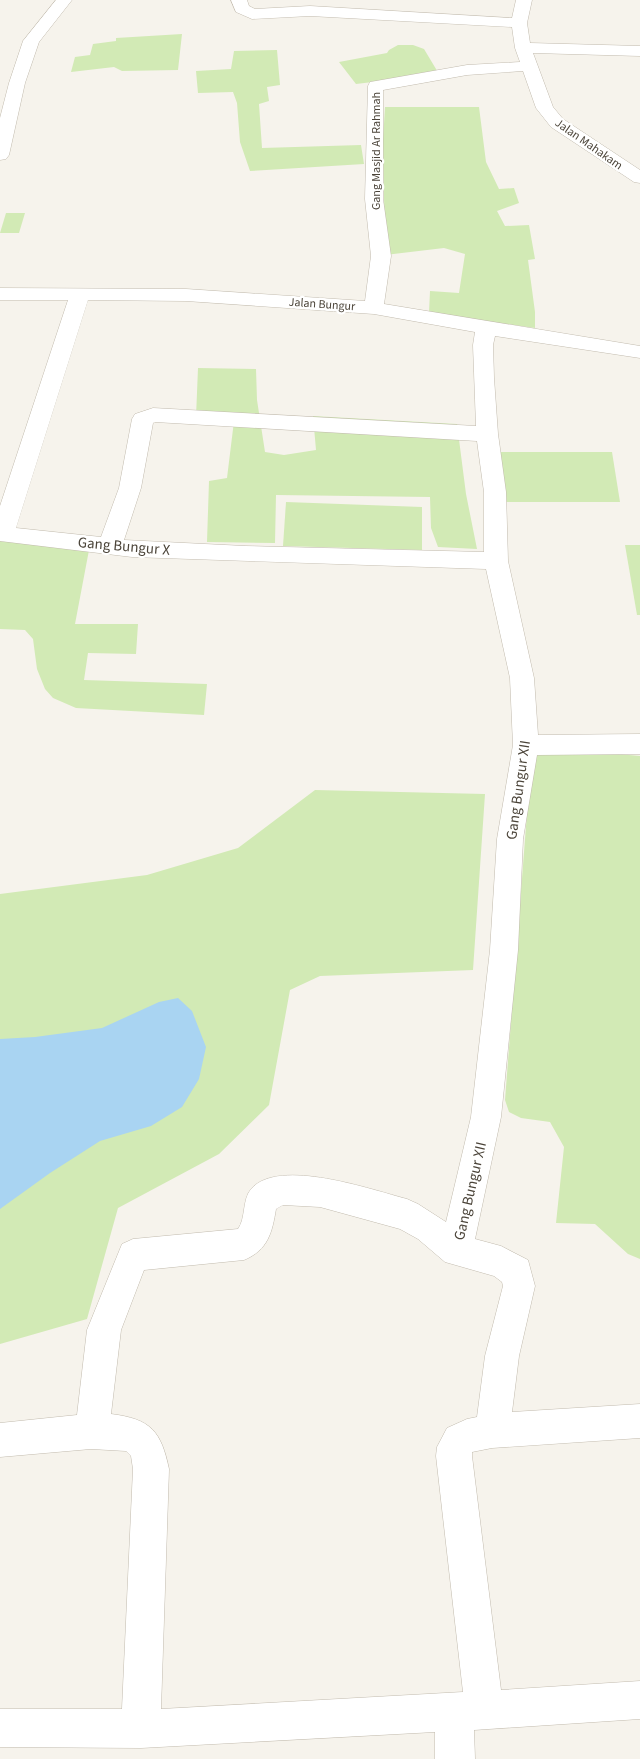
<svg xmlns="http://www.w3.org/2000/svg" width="640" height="1759" font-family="'Source Sans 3',sans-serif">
	<rect width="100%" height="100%" fill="#f6f3ec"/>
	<g fill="#d2eab5">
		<polygon points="182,34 178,70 122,71 114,67 71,72 75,57 90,55 93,44 116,41 116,38"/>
		<polygon points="398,45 413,45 424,49 439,74 356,84 339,62 387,53 389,50"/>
		<polygon points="277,50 280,85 267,87 269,101 259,104 262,148 361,145 364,164 250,171 240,142 237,103 233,92 198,93 196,71 231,69 234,51"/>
		<polygon points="385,107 479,107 486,162 499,189 514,188 519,203 497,211 505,226 529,225 535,259 528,260 535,312 535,328 429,313 430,291 459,293 465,254 444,248 385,255 383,140"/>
		<polygon points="6,213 25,213 19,233 0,233"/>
		<polygon points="198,368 256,369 257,400 265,452 284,455 316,450 313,416 457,424 466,494 477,549 438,547 431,528 430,497 276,495 275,543 207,542 209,481 227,478 234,421 196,417"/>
		<polygon points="495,452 612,452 620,502 500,502"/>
		<polygon points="286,502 422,507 422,550 283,546"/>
		<polygon points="0,541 89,550 75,624 138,624 136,654 88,653 84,680 207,684 204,715 76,708 53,698 45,689 37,669 33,639 25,630 0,629"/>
		<polygon points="625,545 640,545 640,615 637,615"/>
		<polygon points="553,748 640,756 640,1259 628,1254 595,1224 556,1223 564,1147 550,1122 521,1118 509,1112 505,1100 529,787 536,756"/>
		<polygon points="315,790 485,794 473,970 320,976 290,990 269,1105 219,1154 118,1208 87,1319 0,1344 0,894 147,875 238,848"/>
	</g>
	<polygon fill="#a9d4f2" points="178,998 192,1011 206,1047 199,1079 182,1107 151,1126 100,1141 50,1173 0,1209 0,1039 35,1037 102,1028 159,1002"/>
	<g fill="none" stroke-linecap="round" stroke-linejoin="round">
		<g stroke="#c2bbae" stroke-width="1">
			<g id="minor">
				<polygon points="56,0 72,0 39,42 25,83 9,155 6,159 0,160 0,118 9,83 23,41"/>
				<path d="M231 0H247L249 6 255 9 310 6 512 18 516 0H532L527 23 530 43 640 46V56L533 53 553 107 563 119 640 170V183L634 182 551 127 536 108 523 71 467 75 383 90V199L391 256 384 304 640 346V358L495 336 493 345 494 378 498 434 506 492 508 561 534 678 538 735 640 734V754L537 755 523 839 518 950 501 1117 475 1239 501 1246 528 1260 535 1286 519 1356 512 1412 640 1404V1438L492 1448 472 1452V1456L501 1690 640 1681V1719L474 1730 475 1759H435V1732L141 1748 0 1747V1709H122L133 1469 131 1456 126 1451 91 1449 0 1457V1423L77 1415 87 1330 122 1244 133 1239 238 1229C246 1218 242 1200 251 1189 279 1157 372 1190 407 1199L418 1204 446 1222 471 1117 490 950 497 839 513 745 510 678 486 569 132 557 0 541V506L68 300H0V288L186 289 365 301 371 256 365 199 368 86 370 82 376 81 467 65 520 62 515 48 512 27 310 16 252 19 236 12ZM88 300 186 301 374 314 475 332 473 345 476 426 153 408 135 414 132 419 119 488 101 537 16 528ZM155 422 477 441 484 492V552L245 546 124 540 141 488 153 423ZM283 1205 320 1207 400 1229 418 1239 445 1262 494 1276 502 1282 503 1286 485 1356 477 1417 467 1419 447 1428 437 1447 436 1456 463 1692 161 1709 169 1469C161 1431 151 1419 111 1414L121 1330 144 1270 244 1260C268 1250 272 1233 276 1209Z"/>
			</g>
		</g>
		<use href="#minor" fill="#fff" fill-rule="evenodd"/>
	</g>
	<g text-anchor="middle" stroke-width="4.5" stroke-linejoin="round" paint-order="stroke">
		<g font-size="12" fill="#4b4439" stroke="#fff">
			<text transform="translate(589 144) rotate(35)" y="4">Jalan Mahakam</text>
			<text transform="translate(376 151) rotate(-90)" y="4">Gang Masjid Ar Rahmah</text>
			<text transform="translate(322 304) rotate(4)" y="4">Jalan Bungur</text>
		</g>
		<g font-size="15" fill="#4b4439" stroke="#fff">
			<text transform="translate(124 546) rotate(5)" y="5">Gang Bungur X</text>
			<text transform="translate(518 790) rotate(-82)" y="5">Gang Bungur XII</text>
			<text transform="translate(470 1191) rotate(-77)" y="5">Gang Bungur XII</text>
		</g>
	</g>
</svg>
